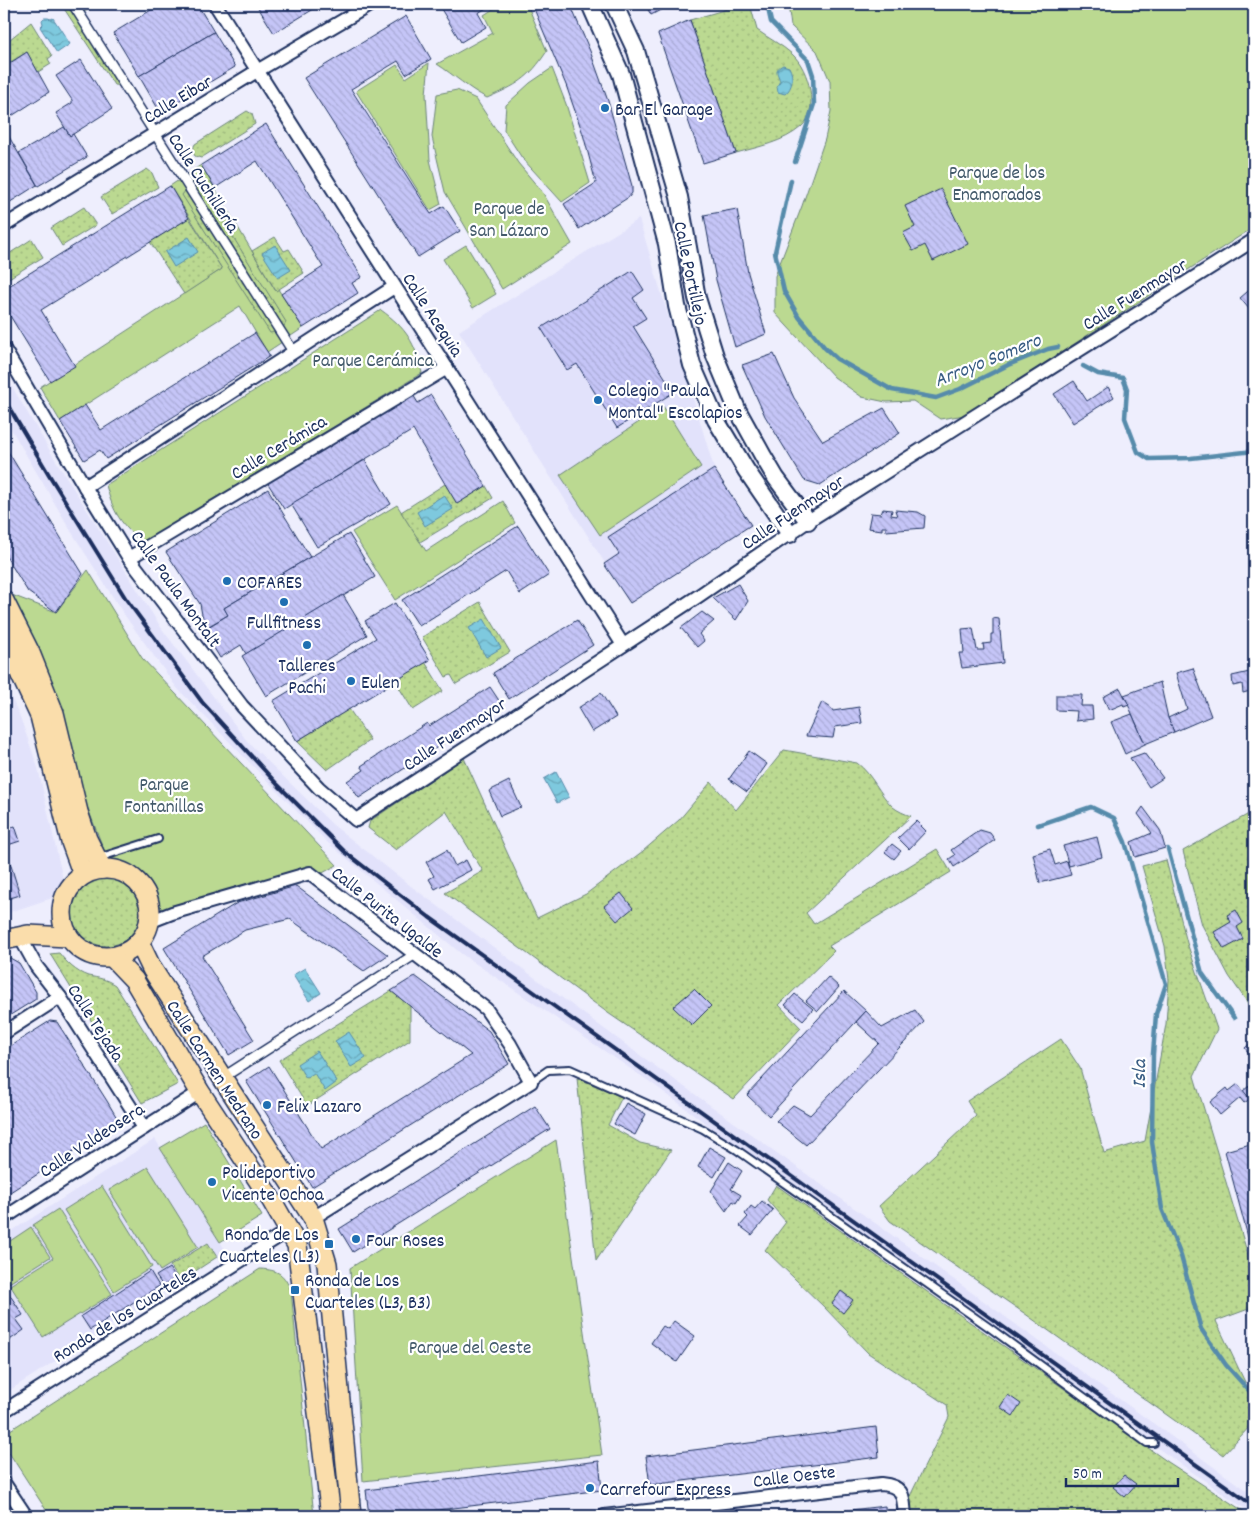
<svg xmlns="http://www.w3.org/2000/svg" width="1258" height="1520" font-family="Dekko,sans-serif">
	<defs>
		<pattern id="garden-dots" width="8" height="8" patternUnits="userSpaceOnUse" patternTransform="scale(1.25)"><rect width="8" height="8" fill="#bbd991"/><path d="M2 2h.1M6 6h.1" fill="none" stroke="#a0bb7f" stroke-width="1.8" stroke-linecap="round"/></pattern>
		<pattern id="water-waves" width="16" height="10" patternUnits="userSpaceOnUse" patternTransform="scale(1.25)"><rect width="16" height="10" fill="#7ec9de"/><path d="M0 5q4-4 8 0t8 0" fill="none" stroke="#66a4b7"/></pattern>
		<pattern id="building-back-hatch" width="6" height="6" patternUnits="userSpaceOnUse" patternTransform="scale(1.25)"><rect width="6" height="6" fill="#c5c5f7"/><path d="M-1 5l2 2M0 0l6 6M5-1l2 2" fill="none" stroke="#a9aad6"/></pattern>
	</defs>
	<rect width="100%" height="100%" fill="#eeeefd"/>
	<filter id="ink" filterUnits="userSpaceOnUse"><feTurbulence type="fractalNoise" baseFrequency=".02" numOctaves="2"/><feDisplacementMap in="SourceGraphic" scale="10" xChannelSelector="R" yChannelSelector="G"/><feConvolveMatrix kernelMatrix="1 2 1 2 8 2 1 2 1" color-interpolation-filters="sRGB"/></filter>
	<g filter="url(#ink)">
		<g fill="#e2e2fb">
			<polygon points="639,219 714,468 751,525 630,603 459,331"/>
			<polygon points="4,373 53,456 162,629 247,741 333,825 412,887 637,1053 903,1243 1254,1496 1254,1502 1247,1510 1084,1397 775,1175 653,1084 463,955 327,842 177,688 123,613 71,531 4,417"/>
			<polygon points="4,683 19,714 38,768 63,880 61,888 52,898 4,914"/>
			<polygon points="155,1139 226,1251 4,1394 4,1236"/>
		</g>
		<g fill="#bbd991" stroke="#6b8478">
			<path d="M501 4H527L547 51C529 79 517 85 487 98 469 89 454 75 437 64L493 33 484 15Z"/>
			<polygon points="788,4 1254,4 1254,227 965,415 940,419 913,401 886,402 862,397 834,377 775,313 775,276 802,206 825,139 831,111 830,81 817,51 791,26"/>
			<polygon points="429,63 426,94 430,160 441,204 430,210 356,91 397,65 406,78"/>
			<polygon points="552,68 566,104 590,183 562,202 522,158 504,130 506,105 530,83"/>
			<polygon points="457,90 476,99 518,163 543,193 572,244 502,289 445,192 432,137 437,94"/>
			<polygon points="201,165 275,290 278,289 303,328 267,352 240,306 60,421 40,387 222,269 170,186"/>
			<polygon points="466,245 496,294 473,308 443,259"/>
			<path d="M381 310C406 328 415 342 422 373L143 543C121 525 113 512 106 485Z"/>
			<polygon points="663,406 701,467 600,535 560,475"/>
			<polygon points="503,501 515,523 395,600 352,532 397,505 426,551"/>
			<polygon points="88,570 142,658 337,865 319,875 163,912 154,892 131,865 107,858 4,592 56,612"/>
			<polygon points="204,1122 262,1216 220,1242 160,1148"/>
			<polygon points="556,1140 602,1455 363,1481 350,1268"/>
			<polygon points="148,1167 198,1247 160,1271 109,1190"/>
			<polygon points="102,1186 152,1267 114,1291 64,1210"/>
			<polygon points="58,1209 112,1294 43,1337 10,1285 53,1258 33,1225"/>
			<polygon points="31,1227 50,1257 9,1283 4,1274 4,1245"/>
			<path d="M260 1269C279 1270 284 1274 291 1291L314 1516H50L4 1445V1434Z"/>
		</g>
		<g fill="url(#garden-dots)" stroke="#6b8478">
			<polygon points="61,4 87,4 90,9 79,14 124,86 114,85"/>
			<path d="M744 4H750L757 30C768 38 782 45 792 54 809 69 820 111 801 127 784 142 758 147 736 153L690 20Z"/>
			<polygon points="31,22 52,56 48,59 51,64 38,72 27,52 4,66 4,44"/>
			<polygon points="247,111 252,114 255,124 201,158 195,156 192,151 195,144"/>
			<polygon points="147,169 152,173 158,187 112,214 101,197"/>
			<path d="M200 184 286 322C283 330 278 332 270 333L182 195C187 188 191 185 200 184Z"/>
			<polygon points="84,207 96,225 62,246 51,228"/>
			<polygon points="189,218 222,269 184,294 150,242"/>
			<polygon points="275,237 284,251 289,249 304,273 276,291 252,251"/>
			<polygon points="32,239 43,257 4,281 4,257"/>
			<polygon points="445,484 457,503 486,486 493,498 420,542 401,512"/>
			<polygon points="480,602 510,652 456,684 451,675 446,677 422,637"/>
			<polygon points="425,662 443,691 413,710 395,681"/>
			<polygon points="349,709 370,740 327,770 297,741"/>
			<path d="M784 750 857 763C873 775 879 794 893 807 898 811 905 814 911 816L806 913 814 924 937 849 951 872 829 946 834 951 779 1005 801 1028 734 1099 608 1013 445 893 483 871 446 811 396 850 368 828 370 821 464 758 537 918 586 894 643 851 679 820 711 782 736 810Z"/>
			<polygon points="1254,811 1254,1012 1229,976 1202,925 1183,851"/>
			<polygon points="1166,860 1187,943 1217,1029 1194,1076 1254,1275 1254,1307 1216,1321 1254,1401 1254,1422 1223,1455 1024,1313 890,1221 879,1206 976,1116 967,1101 1061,1039 1080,1068 1104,1153 1145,1141 1166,1024 1169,980 1165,946 1142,866"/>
			<circle cx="106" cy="912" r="34"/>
			<path d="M59 953C67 963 76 972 88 976 99 978 106 979 115 985L178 1084 142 1103 50 954Z"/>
			<polygon points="391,991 410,1006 410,1040 307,1106 279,1060"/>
			<polygon points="577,1078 622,1097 608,1125 640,1143 671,1150 596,1261"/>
			<polygon points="776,1185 1168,1462 1251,1516 912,1516 910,1496 949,1417 947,1405 868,1353 824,1307 765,1250 786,1222 767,1200"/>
			<polygon points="208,1243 217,1257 180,1281 170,1266"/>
		</g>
		<g fill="url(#water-waves)" stroke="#568bab">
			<polygon points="44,18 48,18 51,19 53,18 70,44 57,53 40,27 43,24 42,20"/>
			<path d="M783 65 789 67C794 76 793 88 785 94L778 92 777 86 780 81C778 73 773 70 783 65Z"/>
			<polygon points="189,237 198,252 174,267 165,252"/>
			<polygon points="275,245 291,270 278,278 262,253"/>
			<polygon points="444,495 453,509 425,526 417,512"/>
			<polygon points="484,619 501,648 486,657 469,628"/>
			<polygon points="556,772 569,797 557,803 544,779"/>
			<polygon points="305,968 321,993 309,1001 293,975"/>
			<polygon points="349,1032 366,1058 351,1067 335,1041"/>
			<polygon points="317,1051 337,1082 325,1091 314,1073 306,1078 297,1064"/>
		</g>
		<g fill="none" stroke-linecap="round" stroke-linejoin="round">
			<g stroke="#568bab" stroke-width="4.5">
				<polyline points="767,4 771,22 808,60 813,75 814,104 795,162"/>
				<polyline points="791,180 775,252 784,291 799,317 825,348 837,359 892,390 936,398 960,389 1008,365 1048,349 1058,347"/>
				<polyline points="1083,366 1098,374 1123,378 1127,389 1125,418 1138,452 1149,459 1191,458 1254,451"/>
				<polyline points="1038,825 1091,807 1114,818 1125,842 1166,984 1156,1014 1153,1054 1152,1142 1162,1209 1181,1256 1201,1329 1226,1365 1254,1396"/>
				<polyline points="1168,849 1202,973 1234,1018"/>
				<polyline points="1251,1017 1254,1020"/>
			</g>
		</g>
		<g fill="url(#building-back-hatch)" stroke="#1b2f5e">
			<polygon points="161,4 197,4 214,32 139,76 113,33"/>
			<polygon points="256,4 322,4 274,33"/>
			<polygon points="438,4 493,4 478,13 486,27 461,42"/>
			<polygon points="532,4 570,4 590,51 608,101 632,186 632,193 629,197 579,229 564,204 596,183 583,134 566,85"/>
			<polygon points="645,4 672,4 651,15"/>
			<polygon points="406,16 431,59 406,74 398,61 351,89 431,214 444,206 460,231 418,257 304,78"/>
			<polygon points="690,20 736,153 703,163 658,34"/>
			<polygon points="214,32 235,67 160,112 139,76"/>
			<polygon points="27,52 49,92 4,121 4,67"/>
			<polygon points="81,60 112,109 70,136 56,113 72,103 72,100 56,76"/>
			<polygon points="266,124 362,277 352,283 358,293 303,328 281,294 323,267 257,161 215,188 201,165"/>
			<polygon points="64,127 70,136 73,134 87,157 38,186 19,153"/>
			<polygon points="8,135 37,185 4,206 4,137"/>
			<polygon points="170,186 189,218 41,310 75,366 50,381 4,306 4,289"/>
			<polygon points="941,189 968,244 933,261 925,245 913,251 903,233 915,227 905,206"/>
			<polygon points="737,209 748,273 766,334 735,347 716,280 704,215"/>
			<polygon points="632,271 644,290 633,298 646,318 633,326 674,392 617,428 577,364 567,370 541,328"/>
			<polygon points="1254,286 1254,315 1240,298"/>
			<polygon points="255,333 270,356 106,459 100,450 84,460 60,421 85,405 101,430"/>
			<polygon points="774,354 794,398 823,441 884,408 900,433 820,485 804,480 765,416 742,365"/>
			<polygon points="1074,381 1087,401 1108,387 1114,397 1073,423 1054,394"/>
			<polygon points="412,393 418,403 431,395 486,486 457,504 413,430 284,509 267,482"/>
			<polygon points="4,445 83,574 56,612 28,592 4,553"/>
			<polygon points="365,460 391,504 317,547 291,504"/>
			<polygon points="714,469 751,525 630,603 604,564 619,554 608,537"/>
			<polygon points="268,489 310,557 224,608 228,615 207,627 203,620 200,604 166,552"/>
			<polygon points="883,509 892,510 891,515 897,516 895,510 918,512 925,516 924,528 886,531 886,527 882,527 882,530 868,528 871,513 881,514"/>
			<polygon points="518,526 549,575 520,594 506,571 419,626 402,600"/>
			<polygon points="349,534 375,577 246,654 241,645 220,658 203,630 228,615 224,608"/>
			<polygon points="738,584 748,601 736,620 713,598"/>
			<polygon points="343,595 367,635 266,696 242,656"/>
			<polygon points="395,603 430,660 297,741 273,701 376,638 365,621"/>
			<polygon points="702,612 714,621 699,634 704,641 697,647 681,628"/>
			<polygon points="993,618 999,619 1003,663 962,668 959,653 964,653 962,629 973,628 977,650 984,650 983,644 991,643 991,634 993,634"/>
			<polygon points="577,620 593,645 509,699 493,673"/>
			<polygon points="1193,668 1211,716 1174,732 1168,718 1187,709 1176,673"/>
			<polygon points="1254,671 1254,690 1243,693 1242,684 1233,686 1232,676"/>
			<polygon points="1160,682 1168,718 1174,732 1145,744 1124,695"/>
			<polygon points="490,687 502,705 359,798 347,781 364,770 361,766 427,723 429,726"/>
			<polygon points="1120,688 1129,705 1124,707 1123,704 1109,710 1103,697"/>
			<polygon points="601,693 616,717 592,732 578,708"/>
			<polygon points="1056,695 1082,695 1081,706 1092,706 1093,719 1076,721 1077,711 1056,710"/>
			<polygon points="822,702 831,708 833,711 859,707 862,723 835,727 833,738 806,736"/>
			<polygon points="1132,714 1145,744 1125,754 1111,722"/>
			<polygon points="749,751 767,764 747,792 729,779"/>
			<polygon points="1144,753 1163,778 1149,787 1130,758"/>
			<polygon points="509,781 521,807 500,816 489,791"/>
			<polygon points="1143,807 1160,830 1165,848 1135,857 1131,842 1152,833 1138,814"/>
			<polygon points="916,821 926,831 909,849 898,838"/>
			<polygon points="15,826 20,841 5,846 20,895 4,900 4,830"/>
			<polygon points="980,830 990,833 995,840 954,867 949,859 955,855 951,850"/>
			<polygon points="1097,837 1102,857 1069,866 1063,846"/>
			<polygon points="892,844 901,851 894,859 885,852"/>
			<polygon points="1050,849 1055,865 1067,861 1071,875 1040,883 1033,854"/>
			<polygon points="447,850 455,866 466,860 471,870 435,889 429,879 434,876 426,862"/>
			<polygon points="296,886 388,955 364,971 290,919 245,930 202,956 254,1040 229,1055 164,948 237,903"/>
			<polygon points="621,893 633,908 617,921 604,906"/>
			<polygon points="1236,910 1243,923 1237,927 1243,939 1224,949 1214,932 1231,922 1227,915"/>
			<polygon points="10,958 19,963 36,992 36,999 4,1019 4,960"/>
			<polygon points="415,976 489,1031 509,1064 312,1187 246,1081 269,1066 321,1149 471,1055 391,991"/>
			<polygon points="828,977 839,987 818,1011 806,1001"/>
			<polygon points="694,989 711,1006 692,1025 673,1007"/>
			<polygon points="844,991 866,1011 769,1116 747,1095"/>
			<polygon points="795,994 813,1009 803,1020 785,1005"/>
			<polygon points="915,1010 924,1022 806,1145 776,1121 793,1105 810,1115 879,1043 856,1022 866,1011 882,1028"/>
			<polygon points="50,1021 57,1022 107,1101 117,1118 115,1124 4,1196 4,1050"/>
			<polygon points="1254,1040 1254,1060 1245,1048"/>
			<polygon points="1254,1082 1254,1095 1250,1099 1243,1091"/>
			<polygon points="1238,1084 1250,1099 1244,1103 1240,1098 1220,1115 1210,1102 1227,1088 1229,1091"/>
			<polygon points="626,1103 646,1114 635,1135 614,1124"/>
			<polygon points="535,1106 550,1129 353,1252 339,1229"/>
			<polygon points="1254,1143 1254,1236 1248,1237 1225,1151"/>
			<polygon points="709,1147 726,1157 714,1177 698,1167"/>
			<polygon points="729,1162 742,1171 731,1189 741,1195 736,1203 733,1201 726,1211 711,1191"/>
			<polygon points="762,1201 773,1210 752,1235 740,1226 748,1217 745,1214 751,1206 755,1209"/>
			<polygon points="169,1268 176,1278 163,1286 156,1276"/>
			<polygon points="150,1271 159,1286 90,1330 81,1316"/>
			<polygon points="4,1286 23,1315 16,1319 24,1330 4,1344"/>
			<polygon points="841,1291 853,1300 843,1313 832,1304"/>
			<polygon points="674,1321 695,1336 677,1362 651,1343 663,1326 668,1329"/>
			<polygon points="1008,1395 1021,1404 1013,1416 1000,1407"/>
			<polygon points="876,1427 879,1457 650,1485 646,1456"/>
			<polygon points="599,1461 602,1490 388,1516 369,1516 366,1490"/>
			<polygon points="1124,1475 1136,1484 1125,1497 1113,1487"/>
			<polygon points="885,1506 886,1516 798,1516"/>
		</g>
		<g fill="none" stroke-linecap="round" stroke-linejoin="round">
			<g stroke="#1b2f5e" stroke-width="10">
				<g id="service">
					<polyline points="98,858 158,839"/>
					<polyline points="531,1082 548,1070 570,1069 703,1129 737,1150 990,1328 1147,1443 1154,1443"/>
				</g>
			</g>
			<g stroke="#1b2f5e" stroke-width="12">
				<g id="pedestrian">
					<polyline points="73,4 294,353"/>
					<polyline points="222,1078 414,955"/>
				</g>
			</g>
			<g stroke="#1b2f5e" stroke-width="16">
				<g id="minor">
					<polyline points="215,4 623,645"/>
					<polyline points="4,226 257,71 371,4"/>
					<polyline points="4,349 85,487 129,558 242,706 319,788 356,820 697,597 808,521 1254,240"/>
					<polyline points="85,487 394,287"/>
					<polyline points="129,558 447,368"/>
					<polyline points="149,922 172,913 310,873 486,1009 510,1044 531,1082 313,1218"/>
					<polyline points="20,937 36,966 60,997 144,1128"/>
					<polyline points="4,1033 60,997"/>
					<polyline points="4,1218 200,1092"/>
					<polyline points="4,1411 289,1230"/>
					<polyline points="4,1483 26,1516"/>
					<path d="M604 1516 881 1484C905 1486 903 1497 905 1516"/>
				</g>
			</g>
			<g stroke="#1b2f5e" stroke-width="20">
				<g id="secondary">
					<polyline points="590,4 621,74 667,244 677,306 692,365 716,420 746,470 790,534"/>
					<polyline points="614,4 636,51 679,197 697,298 715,356 737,409 763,456 776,478 808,521"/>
				</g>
			</g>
			<g stroke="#1b2f5e" stroke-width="22">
				<g id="primary">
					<polyline points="4,601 30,653 54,713 78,812 87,839 102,869"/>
					<polyline points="4,639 40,716 71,842 83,875"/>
					<circle cx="106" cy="913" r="44"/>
					<polyline points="4,940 28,935 68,937"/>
					<polyline points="139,942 152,969 313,1218 327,1264 351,1516"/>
					<polyline points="112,957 134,980 200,1092 272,1201 297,1245 331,1516"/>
				</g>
			</g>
			<use href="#service" stroke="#fff" stroke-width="6"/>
			<use href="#pedestrian" stroke="#fff" stroke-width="9"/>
			<use href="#minor" stroke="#fff" stroke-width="12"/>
			<use href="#secondary" stroke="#fff" stroke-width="16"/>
			<use href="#primary" stroke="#faddab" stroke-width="19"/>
			<polyline stroke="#1b2f5e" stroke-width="4" points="4,399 51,478 126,599 202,702 277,784 345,852 429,917 1254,1506"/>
		</g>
	</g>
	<g fill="#1f6fb2" stroke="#fff" stroke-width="2">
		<circle cx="605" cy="108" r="5"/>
		<circle cx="598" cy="400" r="5"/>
		<circle cx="227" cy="581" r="5"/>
		<circle cx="284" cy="602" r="5"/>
		<circle cx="307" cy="645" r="5"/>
		<circle cx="351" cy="681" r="5"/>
		<circle cx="267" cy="1105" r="5"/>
		<circle cx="212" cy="1182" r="5"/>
		<circle cx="356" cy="1239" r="5"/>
		<rect x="324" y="1239" width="10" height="10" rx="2.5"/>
		<rect x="290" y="1285" width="10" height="10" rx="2.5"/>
		<circle cx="590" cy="1488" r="5"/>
	</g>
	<g text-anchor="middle" stroke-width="4.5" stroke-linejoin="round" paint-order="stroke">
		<g font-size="19" fill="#1b2f5e" stroke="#fff">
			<text transform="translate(177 98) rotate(-31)" y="7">Calle Eibar</text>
			<text transform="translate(205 182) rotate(57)" y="7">Calle Cuchillería</text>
			<text transform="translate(692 273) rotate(78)" y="7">Calle Portillejo</text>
			<text transform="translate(1134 293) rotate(-32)" y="7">Calle Fuenmayor</text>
			<text transform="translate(434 314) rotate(57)" y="7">Calle Acequia</text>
			<text transform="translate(278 446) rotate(-31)" y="7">Calle Cerámica</text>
			<text transform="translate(792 511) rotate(-34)" y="7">Calle Fuenmayor</text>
			<text transform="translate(177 588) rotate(54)" y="7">Calle Paula Montalt</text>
			<text transform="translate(454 733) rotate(-33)" y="7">Calle Fuenmayor</text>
			<text transform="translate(388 911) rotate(38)" y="7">Calle Purita Ugalde</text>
			<text transform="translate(97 1022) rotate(57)" y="7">Calle Tejada</text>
			<text transform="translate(216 1069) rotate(57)" y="7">Calle Carmen Medrano</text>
			<text transform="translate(91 1139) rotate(-33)" y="7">Calle Valdeosera</text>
			<text transform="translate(124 1313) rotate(-32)" y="7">Ronda de los Cuarteles</text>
			<text transform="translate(794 1475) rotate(-7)" y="7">Calle Oeste</text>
		</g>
		<g font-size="19" fill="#1b2f5e" stroke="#fff" text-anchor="start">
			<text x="615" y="115">Bar El Garage</text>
			<text x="608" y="396">Colegio "Paula<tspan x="608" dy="22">Montal" Escolapios</tspan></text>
			<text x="237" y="588">COFARES</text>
			<text x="284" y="628" text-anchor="middle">Fullfitness</text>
			<text x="307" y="671" text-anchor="middle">Talleres<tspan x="307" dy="22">Pachi</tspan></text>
			<text x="361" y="688">Eulen</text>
			<text x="277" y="1112">Felix Lazaro</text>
			<text x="222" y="1178">Polideportivo<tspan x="222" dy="22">Vicente Ochoa</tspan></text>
			<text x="319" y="1240" text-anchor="end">Ronda de Los<tspan x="319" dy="22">Cuarteles (L3)</tspan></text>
			<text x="366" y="1246">Four Roses</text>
			<text x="305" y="1286">Ronda de Los<tspan x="305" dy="22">Cuarteles (L3, B3)</tspan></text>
			<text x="600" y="1495">Carrefour Express</text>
		</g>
		<g font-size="19" fill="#435a6b" stroke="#fff">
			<text x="997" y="178">Parque de los<tspan x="997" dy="22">Enamorados</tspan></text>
			<text x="509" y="214">Parque de<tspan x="509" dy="22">San Lázaro</tspan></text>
			<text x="373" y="366">Parque Cerámica</text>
			<text x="164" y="790">Parque<tspan x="164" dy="22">Fontanillas</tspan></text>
			<text x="470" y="1353">Parque del Oeste</text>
		</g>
		<g font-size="20" font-style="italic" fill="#395d84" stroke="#fff">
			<text transform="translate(987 359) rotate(-22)" y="7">Arroyo Somero</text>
			<text transform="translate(1138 1074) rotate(-89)" y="7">Isla</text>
		</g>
	</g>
	<rect width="1258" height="1520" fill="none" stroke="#fff" stroke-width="20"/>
	<rect x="10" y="10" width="1238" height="1500" fill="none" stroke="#1b2f5e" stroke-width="2" filter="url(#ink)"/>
	<path d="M1066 1478v8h112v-8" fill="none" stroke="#1b2f5e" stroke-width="2.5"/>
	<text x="1073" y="1478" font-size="15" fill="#1b2f5e" stroke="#ffffff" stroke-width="4" paint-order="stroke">50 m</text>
</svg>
